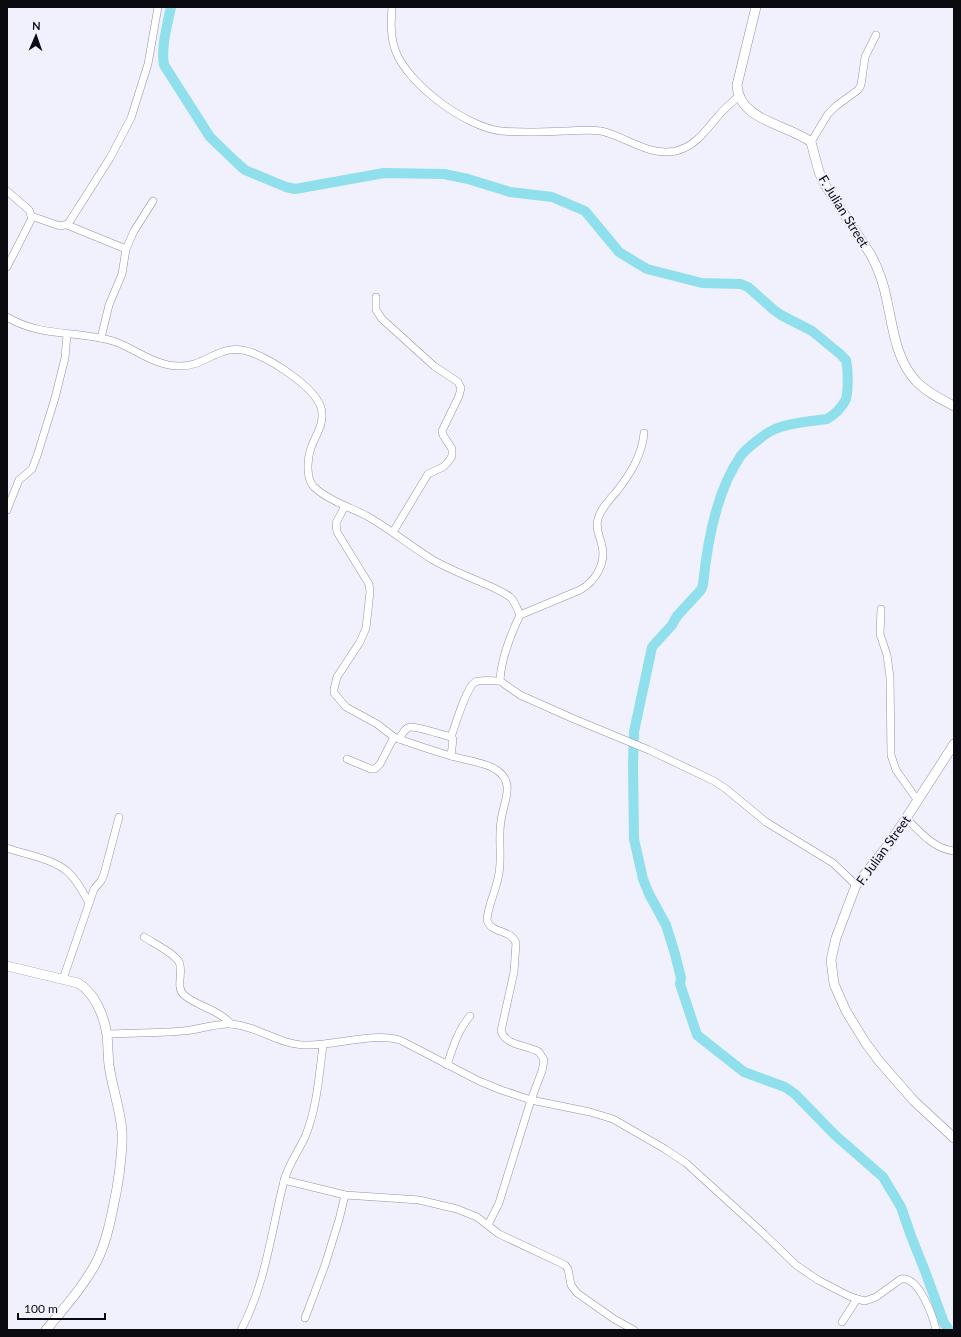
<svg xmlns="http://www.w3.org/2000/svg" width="961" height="1337" font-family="Lato,sans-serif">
	<rect width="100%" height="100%" fill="#f1f0fd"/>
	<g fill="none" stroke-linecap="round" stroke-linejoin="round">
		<path stroke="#8fdfec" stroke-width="10" d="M171 7C167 26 161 46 164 65L210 137 236 162 245 170 286 187 295 189 384 173 444 174 468 179 510 192 552 197 585 211 619 252 637 263 647 269 702 283 741 284 748 287 774 310 781 315 812 331 840 354 846 360C848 369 849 393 845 401 841 408 834 415 827 419 813 421 785 423 773 430 766 433 744 450 740 457 716 492 707 544 703 585L701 590 677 616 672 625 652 647 634 732 633 765 634 839 643 879 649 894 666 925 675 954 681 978 680 984 697 1035 744 1072 785 1087 795 1094 835 1135 883 1177 901 1207 911 1236 925 1271 944 1323 949 1330"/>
		<g stroke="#9491a5" stroke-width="8">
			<g id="minor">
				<path d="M392 7C391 22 390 37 396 52 409 85 466 127 501 131 522 133 543 132 564 131 576 131 589 129 601 131 625 136 649 157 676 151 696 146 706 130 719 115 725 108 732 102 739 96"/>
				<polyline points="811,142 828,114 836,106 858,90 861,85 865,57 876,35"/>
				<polyline points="7,191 29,210 32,218 7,267"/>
				<polyline points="31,216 60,226 68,224 110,158 131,118 148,64 158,7"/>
				<polyline points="67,225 126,249 122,274 109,305 101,338"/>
				<polyline points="126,249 134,231 153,201"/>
				<polyline points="376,297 376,310 382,319 434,366 458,382 461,388 459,396 442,431 443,435 452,449 452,456 448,462 443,467 428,474 393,532"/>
				<path d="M7 317C41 338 81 330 116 342 137 350 155 366 179 366 208 367 220 340 253 353 273 361 321 390 322 413 323 427 315 436 311 448 307 459 306 479 314 487 328 500 349 507 365 515 389 528 410 546 433 560 449 569 466 576 483 583 492 587 502 591 510 597 515 601 517 609 520 615 510 636 501 658 500 681L520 695 574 719 649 750 714 781 726 789 766 822 833 863 856 885"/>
				<path d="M345 506 336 523 337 532 364 576 369 584 370 592 366 628 360 642 337 677 334 689V693L346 707 377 724 394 737 399 739C402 734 405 728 410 727 417 726 442 735 451 737 455 726 466 688 475 682 481 679 493 681 500 681"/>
				<polyline points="7,510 19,480 32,469 37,456 55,398 65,358 67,334"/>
				<polyline points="881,609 880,634 887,655 890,677 891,755 896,770 918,801"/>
				<path d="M520 615 580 590C596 581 606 563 602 546 600 536 595 529 598 519 601 508 610 499 617 491 631 473 642 455 644 433"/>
				<polyline points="451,737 453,739 451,756"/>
				<path d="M399 739C416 745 434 751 451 756 464 760 484 762 495 769 517 782 503 802 501 821 498 838 502 856 499 873 497 889 488 904 487 920 491 934 511 929 516 943L514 972 501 1031C506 1046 527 1045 539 1052L544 1060 542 1071 531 1100 499 1203 488 1225"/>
				<polyline points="347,759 371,769 375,769 380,764 394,737"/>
				<path d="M906 818C920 832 934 849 954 851"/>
				<path d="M7 848C26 855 52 858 68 872 77 880 83 892 89 903"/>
				<path d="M144 937C153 943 174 953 179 962 184 972 175 987 184 995 198 1007 218 1009 231 1024"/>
				<polyline points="63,979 94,889 101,881 104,874 119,817"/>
				<path d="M107 1034C132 1033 158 1033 183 1031 199 1030 215 1023 231 1024 258 1026 279 1045 306 1045 336 1046 371 1032 400 1040L479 1081 501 1090 531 1100 590 1112 613 1119 665 1149 686 1163 764 1234 796 1265 818 1280 849 1296 857 1299 865 1301 876 1297 901 1279C919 1276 933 1316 936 1330"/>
				<path d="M447 1065C453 1047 458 1030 470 1016"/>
				<polyline points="284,1180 345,1195 405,1199 419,1200 457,1209 477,1217 499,1234 565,1265 568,1269 571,1285 577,1293 614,1319 634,1330"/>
				<polyline points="305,1318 325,1265 339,1220 345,1195"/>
				<polyline points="842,1322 857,1299"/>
				<path d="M241 1330C266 1283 271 1232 284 1181 288 1165 298 1152 305 1137 317 1108 319 1076 323 1045"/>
			</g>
		</g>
		<g stroke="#9491a5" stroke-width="10">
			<g id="tertiary">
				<path d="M756 7 737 85C739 121 787 124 811 142L819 172 825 185 871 255C879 270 884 285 887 301 893 328 896 360 916 381 926 392 941 399 954 406"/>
				<polyline points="954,744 905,820 885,849 856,885 836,938 831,960 834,984 846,1011 865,1042 879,1061 914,1101 954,1138"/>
				<path d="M7 966 78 983C95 993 104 1016 107 1035 108 1045 108 1055 109 1065 112 1087 120 1108 122 1131 123 1150 120 1169 117 1188 112 1213 108 1238 97 1261 84 1286 64 1308 46 1330"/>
			</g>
		</g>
		<use href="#minor" stroke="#fff" stroke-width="7"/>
		<use href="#tertiary" stroke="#fff" stroke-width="9"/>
	</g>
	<g text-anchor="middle" stroke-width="4" stroke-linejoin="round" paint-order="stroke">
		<g font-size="13" fill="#0b0a11" stroke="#f1f0fd">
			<text transform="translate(844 211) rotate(58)" y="5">F. Julian Street</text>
			<text transform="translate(883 850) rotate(-54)" y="5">F. Julian Street</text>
		</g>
	</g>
	<rect width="961" height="1337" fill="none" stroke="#0b0a11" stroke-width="16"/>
	<g transform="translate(36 36) rotate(2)" stroke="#f1f0fd" stroke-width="3" paint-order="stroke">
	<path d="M0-3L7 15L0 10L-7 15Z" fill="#0b0a11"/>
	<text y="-6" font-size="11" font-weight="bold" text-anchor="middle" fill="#0b0a11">N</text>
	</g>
	<path d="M18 1313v6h87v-6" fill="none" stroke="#0b0a11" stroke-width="2"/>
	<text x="24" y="1313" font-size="12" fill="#0b0a11" stroke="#f1f0fd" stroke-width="3" paint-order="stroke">100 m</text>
</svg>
